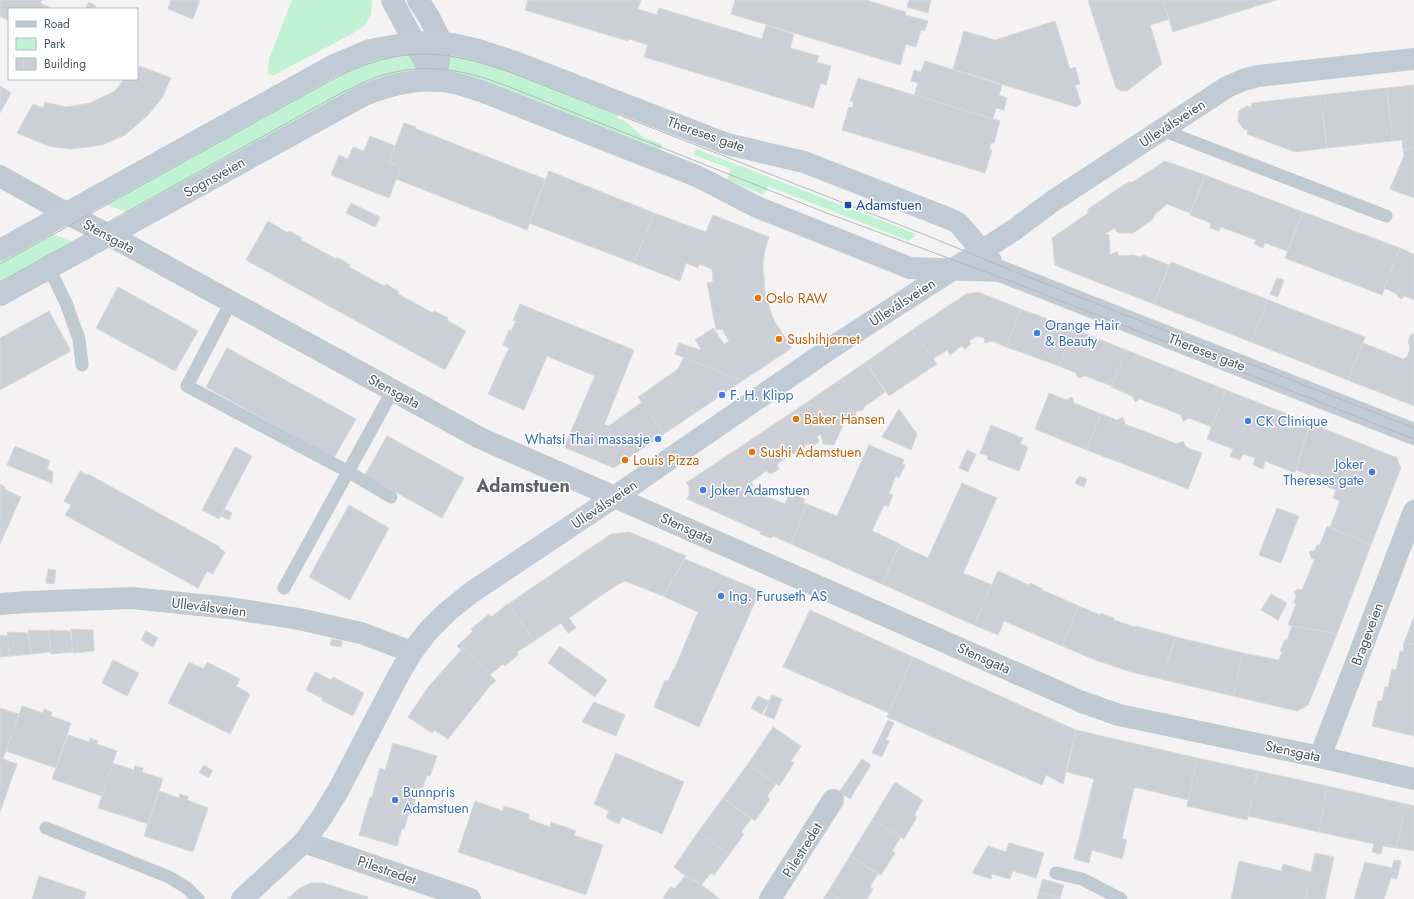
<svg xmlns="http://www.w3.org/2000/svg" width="1414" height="899" font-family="Jost,sans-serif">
	<rect width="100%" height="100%" fill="#f5f2f3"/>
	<g fill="#c1f2d3">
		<polygon points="292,0 372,0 371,14 364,26 348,36 274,75 271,75 268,74 269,59"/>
		<polygon points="415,50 416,73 132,214 102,203 364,61"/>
		<polygon points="451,52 462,54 620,110 617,118 625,121 644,138 662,144 660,150 447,74"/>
		<polygon points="696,149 916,234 909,241 768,186 765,193 761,194 727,180 731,169 694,155"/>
		<polygon points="48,232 77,244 0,287 0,259"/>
	</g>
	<g fill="#cccfd5" stroke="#d6d9de">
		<polygon points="0,0 42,0 40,3 49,7 48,9 9,9 9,21 0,16"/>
		<polygon points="171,0 200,0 193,19 168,9"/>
		<polygon points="528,0 641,0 638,9 657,15 659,8 762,39 766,25 794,34 790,48 819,56 817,62 831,66 826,85 821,83 813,108 644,57 648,45 629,39 628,41 525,10"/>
		<polygon points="735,0 866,0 906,12 905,15 928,21 925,31 921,30 916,47 906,44 900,65 731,14"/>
		<polygon points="909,0 931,0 928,13 907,7"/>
		<polygon points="1088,0 1163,0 1169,19 1150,25 1162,64 1127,91 1121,91 1116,88"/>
		<polygon points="1163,0 1276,0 1173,32"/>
		<polygon points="89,2 96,6 95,9 85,9"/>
		<polygon points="1055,21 1070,69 1075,67 1080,84 1075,85 1081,103 1078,106 1076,107 953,69 964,31 995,40"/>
		<polygon points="925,61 1002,85 999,95 1007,98 1004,110 996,108 993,119 914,95 918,83 911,81 914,70 921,72"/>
		<polygon points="140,66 171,78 162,98 148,115 125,135 102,145 88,147 70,149 48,146 17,133 33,104 43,108 45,102 66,107 90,103 115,91 124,79 137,79 137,73"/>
		<polygon points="858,78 1000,121 994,143 991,143 989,149 992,150 985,173 842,130 849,107 852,108 854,102 850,101"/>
		<polygon points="1414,85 1414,148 1403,150 1402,140 1392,141 1387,88"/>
		<polygon points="0,86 11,93 0,113"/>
		<polygon points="1387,88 1392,141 1327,148 1320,95"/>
		<polygon points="1320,95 1327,148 1295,152 1247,134 1248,130 1244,129 1238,122 1239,111 1247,106 1251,107 1252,103"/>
		<polygon points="404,123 416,127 416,129 545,179 527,230 396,179 401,167 389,162"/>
		<polygon points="370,136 395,146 389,162 401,167 389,198 331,175 339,155 348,159 353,147 364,151"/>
		<polygon points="1414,148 1414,198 1390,189 1404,156 1403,150"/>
		<polygon points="1165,161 1205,175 1190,213 1167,204 1155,214 1153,219 1133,233 1119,233 1117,232 1114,228 1105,234 1109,235 1110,255 1117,251 1119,256 1133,255 1140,257 1143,255 1169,265 1154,304 1071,272 1055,265 1052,238 1088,213 1088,209 1128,182 1133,182"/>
		<polygon points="549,171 654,213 634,263 529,223"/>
		<polygon points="1205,175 1303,212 1287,251 1265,243 1263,248 1254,244 1256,240 1221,227 1219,231 1210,228 1211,223 1190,215"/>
		<polygon points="351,203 380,217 375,227 346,213"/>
		<polygon points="1303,212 1400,248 1382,295 1285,258"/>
		<polygon points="654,213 706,232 713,215 769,237 765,250 763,263 765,293 771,313 775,322 792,348 742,381 675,354 679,343 700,350 701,349 695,340 713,328 724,344 729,341 722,329 716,330 707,283 713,282 712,269 699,264 698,268 686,263 680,281 634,263"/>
		<polygon points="268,221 288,233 289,231 302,238 301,240 336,259 337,257 350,265 349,267 384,286 386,284 399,292 398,294 433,313 434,311 448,318 447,320 466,331 445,370 246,260"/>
		<polygon points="1400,248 1414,254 1414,300 1405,296 1401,299 1398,297 1397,294 1384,288"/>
		<polygon points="1171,262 1268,300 1251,342 1154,304"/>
		<polygon points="1277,278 1284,280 1278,297 1270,294"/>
		<polygon points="118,287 198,331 175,371 96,328"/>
		<polygon points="978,292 1021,309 1006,347 992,341 985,343 984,338 977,336 969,341 971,344 965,349 961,346 950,355 947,350 933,359 912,330 966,294"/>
		<polygon points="1268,300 1365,337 1348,380 1251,342"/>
		<polygon points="520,304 634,350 604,425 609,426 642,402 664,434 614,468 564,447 595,376 547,356 524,410 488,394 509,348 503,345 509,330 511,331 516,321 513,320"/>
		<polygon points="1021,309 1074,329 1059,366 1006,347"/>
		<polygon points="49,311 71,351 0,390 0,338"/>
		<polygon points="1074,329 1126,350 1112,386 1085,376 1078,378 1076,373 1059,366"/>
		<polygon points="912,330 937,364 889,396 866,362"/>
		<polygon points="1411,334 1414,335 1414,406 1348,380 1363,343 1403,359 1407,357 1410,348 1408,341"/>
		<polygon points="227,348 356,419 334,458 206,387"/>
		<polygon points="1126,350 1226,390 1212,427 1189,418 1183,421 1181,415 1140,399 1135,402 1132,396 1111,387"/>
		<polygon points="684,357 742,381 664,434 638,397 678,369"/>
		<polygon points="866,362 885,392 865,406 863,410 859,411 857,410 852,424 806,403"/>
		<polygon points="1226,390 1310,423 1295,473 1265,461 1263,469 1253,465 1255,458 1243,454 1240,460 1230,456 1233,449 1207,439"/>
		<polygon points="1049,393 1066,400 1072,397 1074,403 1101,414 1087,450 1035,429"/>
		<polygon points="806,403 845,421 834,445 823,444 821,434 817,436 819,442 812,447 808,444 777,464 779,469 771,474 766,471 751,482 753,485 750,490 785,504 788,497 793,498 794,495 805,499 803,503 807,504 791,544 773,536 771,538 760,534 761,532 687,499 689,496 689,486 686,483"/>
		<polygon points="899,409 917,434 911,450 882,437"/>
		<polygon points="1101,414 1117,420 1123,417 1125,424 1177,444 1183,441 1186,447 1202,453 1188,489 1087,450"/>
		<polygon points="1310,423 1395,457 1396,456 1401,469 1400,470 1371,545 1330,527 1340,501 1333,498 1336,490 1325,486 1328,479 1311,473 1310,476 1296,470"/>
		<polygon points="991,425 1018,436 1017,437 1023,438 1020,444 1028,447 1019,471 987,459 988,456 980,453"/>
		<polygon points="387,436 464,478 442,518 365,475"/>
		<polygon points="869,445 904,460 902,464 905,465 899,478 896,476 889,493 893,495 888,507 884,505 872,531 900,544 882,584 791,544 807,504 837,516"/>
		<polygon points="15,446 50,461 47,469 53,472 52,483 7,465"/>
		<polygon points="235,447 252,456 219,519 202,510"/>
		<polygon points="967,450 976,454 968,472 959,468"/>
		<polygon points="80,471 87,475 88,474 220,547 219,548 225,552 213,574 207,571 198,588 65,515 71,505 64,501"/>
		<polygon points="1079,476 1087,479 1084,487 1075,483"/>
		<polygon points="962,483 997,498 963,573 992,585 974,625 882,584 900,545 928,558"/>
		<polygon points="0,484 5,487 4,489 21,497 0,544"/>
		<polygon points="349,505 389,528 350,600 309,577"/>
		<polygon points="1277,508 1299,516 1281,563 1259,555"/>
		<polygon points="225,509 232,513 229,520 221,516"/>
		<polygon points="1327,526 1371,545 1337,634 1288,625 1296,604 1294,603 1296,596 1294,591 1299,589 1302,590 1315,559 1312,559 1309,552 1315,550 1317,545 1320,545"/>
		<polygon points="629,532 686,556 663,596 625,581 618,584 569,618 576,628 568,633 561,623 534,641 508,604 611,534"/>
		<polygon points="685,559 760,591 699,727 654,707 665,680 668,681 673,670 674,670 698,612 663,596"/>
		<polygon points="48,569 56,570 54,584 46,583"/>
		<polygon points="998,571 1029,585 1030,583 1043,589 1042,590 1079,606 1062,646 1004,621 998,635 974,625"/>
		<polygon points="1271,594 1287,603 1278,620 1261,610"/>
		<polygon points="508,604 534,641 517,652 518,655 505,666 503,664 490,675 463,648 461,650 457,646 473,631 471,629 489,614 491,617"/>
		<polygon points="1079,606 1100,615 1101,613 1114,618 1114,620 1135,627 1136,626 1176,637 1161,679 1131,672 1098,661 1062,646"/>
		<polygon points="810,610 913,657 889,713 783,667"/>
		<polygon points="1414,617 1414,644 1404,643"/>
		<polygon points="1292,626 1337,634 1308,705 1297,711 1233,696 1243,653 1279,660 1282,652 1280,651 1285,639 1287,640"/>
		<polygon points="71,629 93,630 94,651 73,653"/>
		<polygon points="28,630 49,631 51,652 31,654"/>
		<polygon points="49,630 70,631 73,652 51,654"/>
		<polygon points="146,631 158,638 153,647 141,640"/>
		<polygon points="7,632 28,633 31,654 10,656"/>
		<polygon points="0,635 7,636 10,656 0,657"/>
		<polygon points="1176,637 1243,653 1233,696 1161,679"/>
		<polygon points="332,639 342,641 341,647 330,645"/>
		<polygon points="1404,643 1414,644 1414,736 1372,726 1378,701 1382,701 1385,687 1388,687 1392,669 1396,670 1400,651 1403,652"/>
		<polygon points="560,646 607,680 595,697 548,663"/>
		<polygon points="463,648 496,681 490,686 448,739 434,730 432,733 408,717 429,686"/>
		<polygon points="913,657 1076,730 1063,784 1046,775 1042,785 887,717"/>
		<polygon points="113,660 139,673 127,696 102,683"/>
		<polygon points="189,662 204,669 207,662 240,679 236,686 250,694 230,734 168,703"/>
		<polygon points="315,672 331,680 333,677 364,693 353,716 321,700 322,698 306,690"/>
		<polygon points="772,695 782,699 774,719 764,715"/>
		<polygon points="758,696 769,701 762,714 751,708"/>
		<polygon points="594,702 625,715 616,736 582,722"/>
		<polygon points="22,706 43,713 44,709 52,712 51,716 71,723 56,768 6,751"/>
		<polygon points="0,708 19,714 3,759 0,758"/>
		<polygon points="888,720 894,723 886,740 889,741 882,757 872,753"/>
		<polygon points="773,727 801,746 791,761 794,763 779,786 748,764"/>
		<polygon points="1076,730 1197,758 1188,800 1139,788 1134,788 1122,838 1127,840 1122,859 1092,850 1089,863 1074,859 1094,779 1067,772"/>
		<polygon points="68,735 89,742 90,738 98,741 97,744 117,751 102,796 52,779"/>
		<polygon points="393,743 437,756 430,776 427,775 421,793 417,792 412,811 410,810 404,829 402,828 397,846 359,835 370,797 372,797 380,768 385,770"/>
		<polygon points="616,753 684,782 662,834 622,817 619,824 606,818 609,811 594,804"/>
		<polygon points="0,758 17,764 0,812"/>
		<polygon points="1197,758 1258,771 1247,820 1187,806"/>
		<polygon points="862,759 871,765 850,799 839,792"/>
		<polygon points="113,763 134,770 135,766 143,768 142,772 163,779 148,824 98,808"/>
		<polygon points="748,764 776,784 767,796 770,799 755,821 723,798"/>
		<polygon points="204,765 213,771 208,778 199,772"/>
		<polygon points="1258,771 1327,786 1319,832 1248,816"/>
		<polygon points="895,782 923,800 914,815 917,817 904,839 872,820"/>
		<polygon points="1327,786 1406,804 1396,848 1383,846 1381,854 1372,852 1374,844 1319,832"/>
		<polygon points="159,791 179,798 180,794 189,797 187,800 208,808 193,852 144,836"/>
		<polygon points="723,798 751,819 741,832 744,834 729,855 698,832"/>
		<polygon points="475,801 503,811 504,806 529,814 528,819 550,827 551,822 576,831 574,835 603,845 586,895 458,852"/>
		<polygon points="1406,804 1414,806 1414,851 1396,848"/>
		<polygon points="872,820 901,837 892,851 895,853 881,875 850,856"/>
		<polygon points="698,832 729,855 714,875 711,873 701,885 695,880 694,881 685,876 674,867"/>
		<polygon points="1009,843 1044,853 1036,878 1013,871 1010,879 992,874 991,879 972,873 988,846 1006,852"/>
		<polygon points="1315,853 1334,857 1325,899 1305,899"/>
		<polygon points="850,856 878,874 870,887 873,889 867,899 839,899 828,892"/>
		<polygon points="1394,860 1401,861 1397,879 1391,878 1384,899 1354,899 1365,862 1392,868"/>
		<polygon points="1239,861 1281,871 1283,864 1311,872 1305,899 1231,899"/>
		<polygon points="39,876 86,892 84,899 32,899"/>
		<polygon points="685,876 694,881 695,880 720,899 666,899 663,897 671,887 674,889"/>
		<polygon points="1043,879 1064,885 1060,898 1039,892"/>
		<polygon points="311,883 323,883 368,897 367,899 287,899 300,888"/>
		<polygon points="828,892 839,899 823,899"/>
		<polygon points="1039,892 1060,898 1060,899 1037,899"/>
	</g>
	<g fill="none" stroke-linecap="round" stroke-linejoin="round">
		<g stroke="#c0cad2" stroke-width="13">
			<polyline points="1162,130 1386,216"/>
			<polyline points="49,268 66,303 79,339 82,365"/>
			<polyline points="231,302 187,386 347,471 391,497"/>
			<polyline points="284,588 393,390"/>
			<polyline points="46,828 169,877 187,888 198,899"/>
			<polyline points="1056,873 1082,879 1121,899"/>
		</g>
		<g stroke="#c0cad2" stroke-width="22">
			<polyline points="392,0 435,81"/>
			<polyline points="418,0 429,17 442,43 435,81"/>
			<polyline points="0,176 66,213 109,235 480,438 1082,702 1119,715 1320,757 1414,779"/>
			<polyline points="0,604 27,602 132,598 229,608 299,619 361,633 412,652"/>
			<polyline points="1320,757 1414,511"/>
			<polyline points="304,842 470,899"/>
			<polyline points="770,899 833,800"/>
		</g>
		<g stroke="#c0cbd6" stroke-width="22">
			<polyline points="0,250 332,66 370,50 414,42 453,44 478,50 515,62 727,144 804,162 950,219 958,223 991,261"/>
			<path d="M0 295 364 95C391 84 420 77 449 82 466 85 483 92 499 98L694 175C716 185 736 197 757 207L910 268 1000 271 1414 434"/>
			<polyline points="242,899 304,842 322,817 339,789 398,676 412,652 428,631 447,612 472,592 616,496 834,346 1014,230 1053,201 1227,87 1243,80 1258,76 1414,59"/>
		</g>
		<g stroke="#b4b8bd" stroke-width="1">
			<path d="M0 264 306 94C321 86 336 77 352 70 412 45 452 52 512 73L928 236 1013 271 1414 428"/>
			<path d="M0 282 341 93C352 88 363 82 374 78 421 61 463 69 507 86L824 212 1005 279 1414 439"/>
		</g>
	</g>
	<rect fill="#1a4fb4" stroke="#fff" stroke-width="1.5" x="844" y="201" width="8" height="8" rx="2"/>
	<g fill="#e8710a" stroke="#fff" stroke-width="1.5">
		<circle cx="758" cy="298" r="4"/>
		<circle cx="779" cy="339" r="4"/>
		<circle cx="796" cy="419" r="4"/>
		<circle cx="752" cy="452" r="4"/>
		<circle cx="625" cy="460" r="4"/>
	</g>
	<g fill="#3f7fe0" stroke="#fff" stroke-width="1.5">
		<circle cx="1037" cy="333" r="4"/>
		<circle cx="722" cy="395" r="4"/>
		<circle cx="1248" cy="421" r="4"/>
		<circle cx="658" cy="439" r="4"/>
		<circle cx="1372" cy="472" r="4"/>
		<circle cx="703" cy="490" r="4"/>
		<circle cx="721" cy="596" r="4"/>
		<circle cx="395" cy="800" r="4"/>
	</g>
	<g text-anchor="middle" stroke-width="3" stroke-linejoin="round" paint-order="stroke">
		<g font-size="14" fill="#495661" stroke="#fff">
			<text transform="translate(1172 123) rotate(-33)" y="5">Ullevålsveien</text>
			<text transform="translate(706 134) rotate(19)" y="5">Thereses gate</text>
			<text transform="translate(214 177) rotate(-29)" y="5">Sognsveien</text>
			<text transform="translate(109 236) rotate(28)" y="5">Stensgata</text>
			<text transform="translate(902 302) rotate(-33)" y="5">Ullevålsveien</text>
			<text transform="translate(1207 352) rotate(21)" y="5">Thereses gate</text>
			<text transform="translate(394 391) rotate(28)" y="5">Stensgata</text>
			<text transform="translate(604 504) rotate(-34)" y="5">Ullevålsveien</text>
			<text transform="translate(687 528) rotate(24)" y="5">Stensgata</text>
			<text transform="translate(209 607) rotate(7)" y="5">Ullevålsveien</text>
			<text transform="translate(1367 634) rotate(-69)" y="5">Brageveien</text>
			<text transform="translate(984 658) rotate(24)" y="5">Stensgata</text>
			<text transform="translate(1293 751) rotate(12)" y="5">Stensgata</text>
			<text transform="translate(802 850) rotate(-58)" y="5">Pilestredet</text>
			<text transform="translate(387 870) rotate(19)" y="5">Pilestredet</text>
		</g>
		<g font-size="14" fill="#164399" stroke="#fff" text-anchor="start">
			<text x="856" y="210">Adamstuen</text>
		</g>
		<g font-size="14" fill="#c56008" stroke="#fff" text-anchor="start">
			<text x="766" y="303">Oslo RAW</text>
			<text x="787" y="344">Sushihjørnet</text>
			<text x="804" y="424">Baker Hansen</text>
			<text x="760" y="457">Sushi Adamstuen</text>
			<text x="633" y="465">Louis Pizza</text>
		</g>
		<g font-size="14" fill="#366cbe" stroke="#fff" text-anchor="start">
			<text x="1045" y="330">Orange Hair<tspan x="1045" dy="16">&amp; Beauty</tspan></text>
			<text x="730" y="400">F. H. Klipp</text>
			<text x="1256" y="426">CK Clinique</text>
			<text x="650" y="444" text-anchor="end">Whatsi Thai massasje</text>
			<text x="1364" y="469" text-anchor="end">Joker<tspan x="1364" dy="16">Thereses gate</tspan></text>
			<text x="711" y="495">Joker Adamstuen</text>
			<text x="729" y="601">Ing. Furuseth AS</text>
			<text x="403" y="797">Bunnpris<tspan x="403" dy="16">Adamstuen</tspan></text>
		</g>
		<g font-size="18" font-weight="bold" fill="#5e6368" stroke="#fff">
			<text x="523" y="492">Adamstuen</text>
		</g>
	</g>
	<rect x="8" y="8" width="130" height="72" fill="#ffffff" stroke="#b6bbc0"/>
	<rect x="16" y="21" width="20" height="6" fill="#c0cbd6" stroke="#b6bbc0"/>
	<text x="44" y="28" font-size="12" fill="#495661">Road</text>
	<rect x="16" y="38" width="20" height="12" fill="#c1f2d3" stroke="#b6bbc0"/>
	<text x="44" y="48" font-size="12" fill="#495661">Park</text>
	<rect x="16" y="58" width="20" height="12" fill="#cccfd5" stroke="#b6bbc0"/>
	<text x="44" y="68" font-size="12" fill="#495661">Building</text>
</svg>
